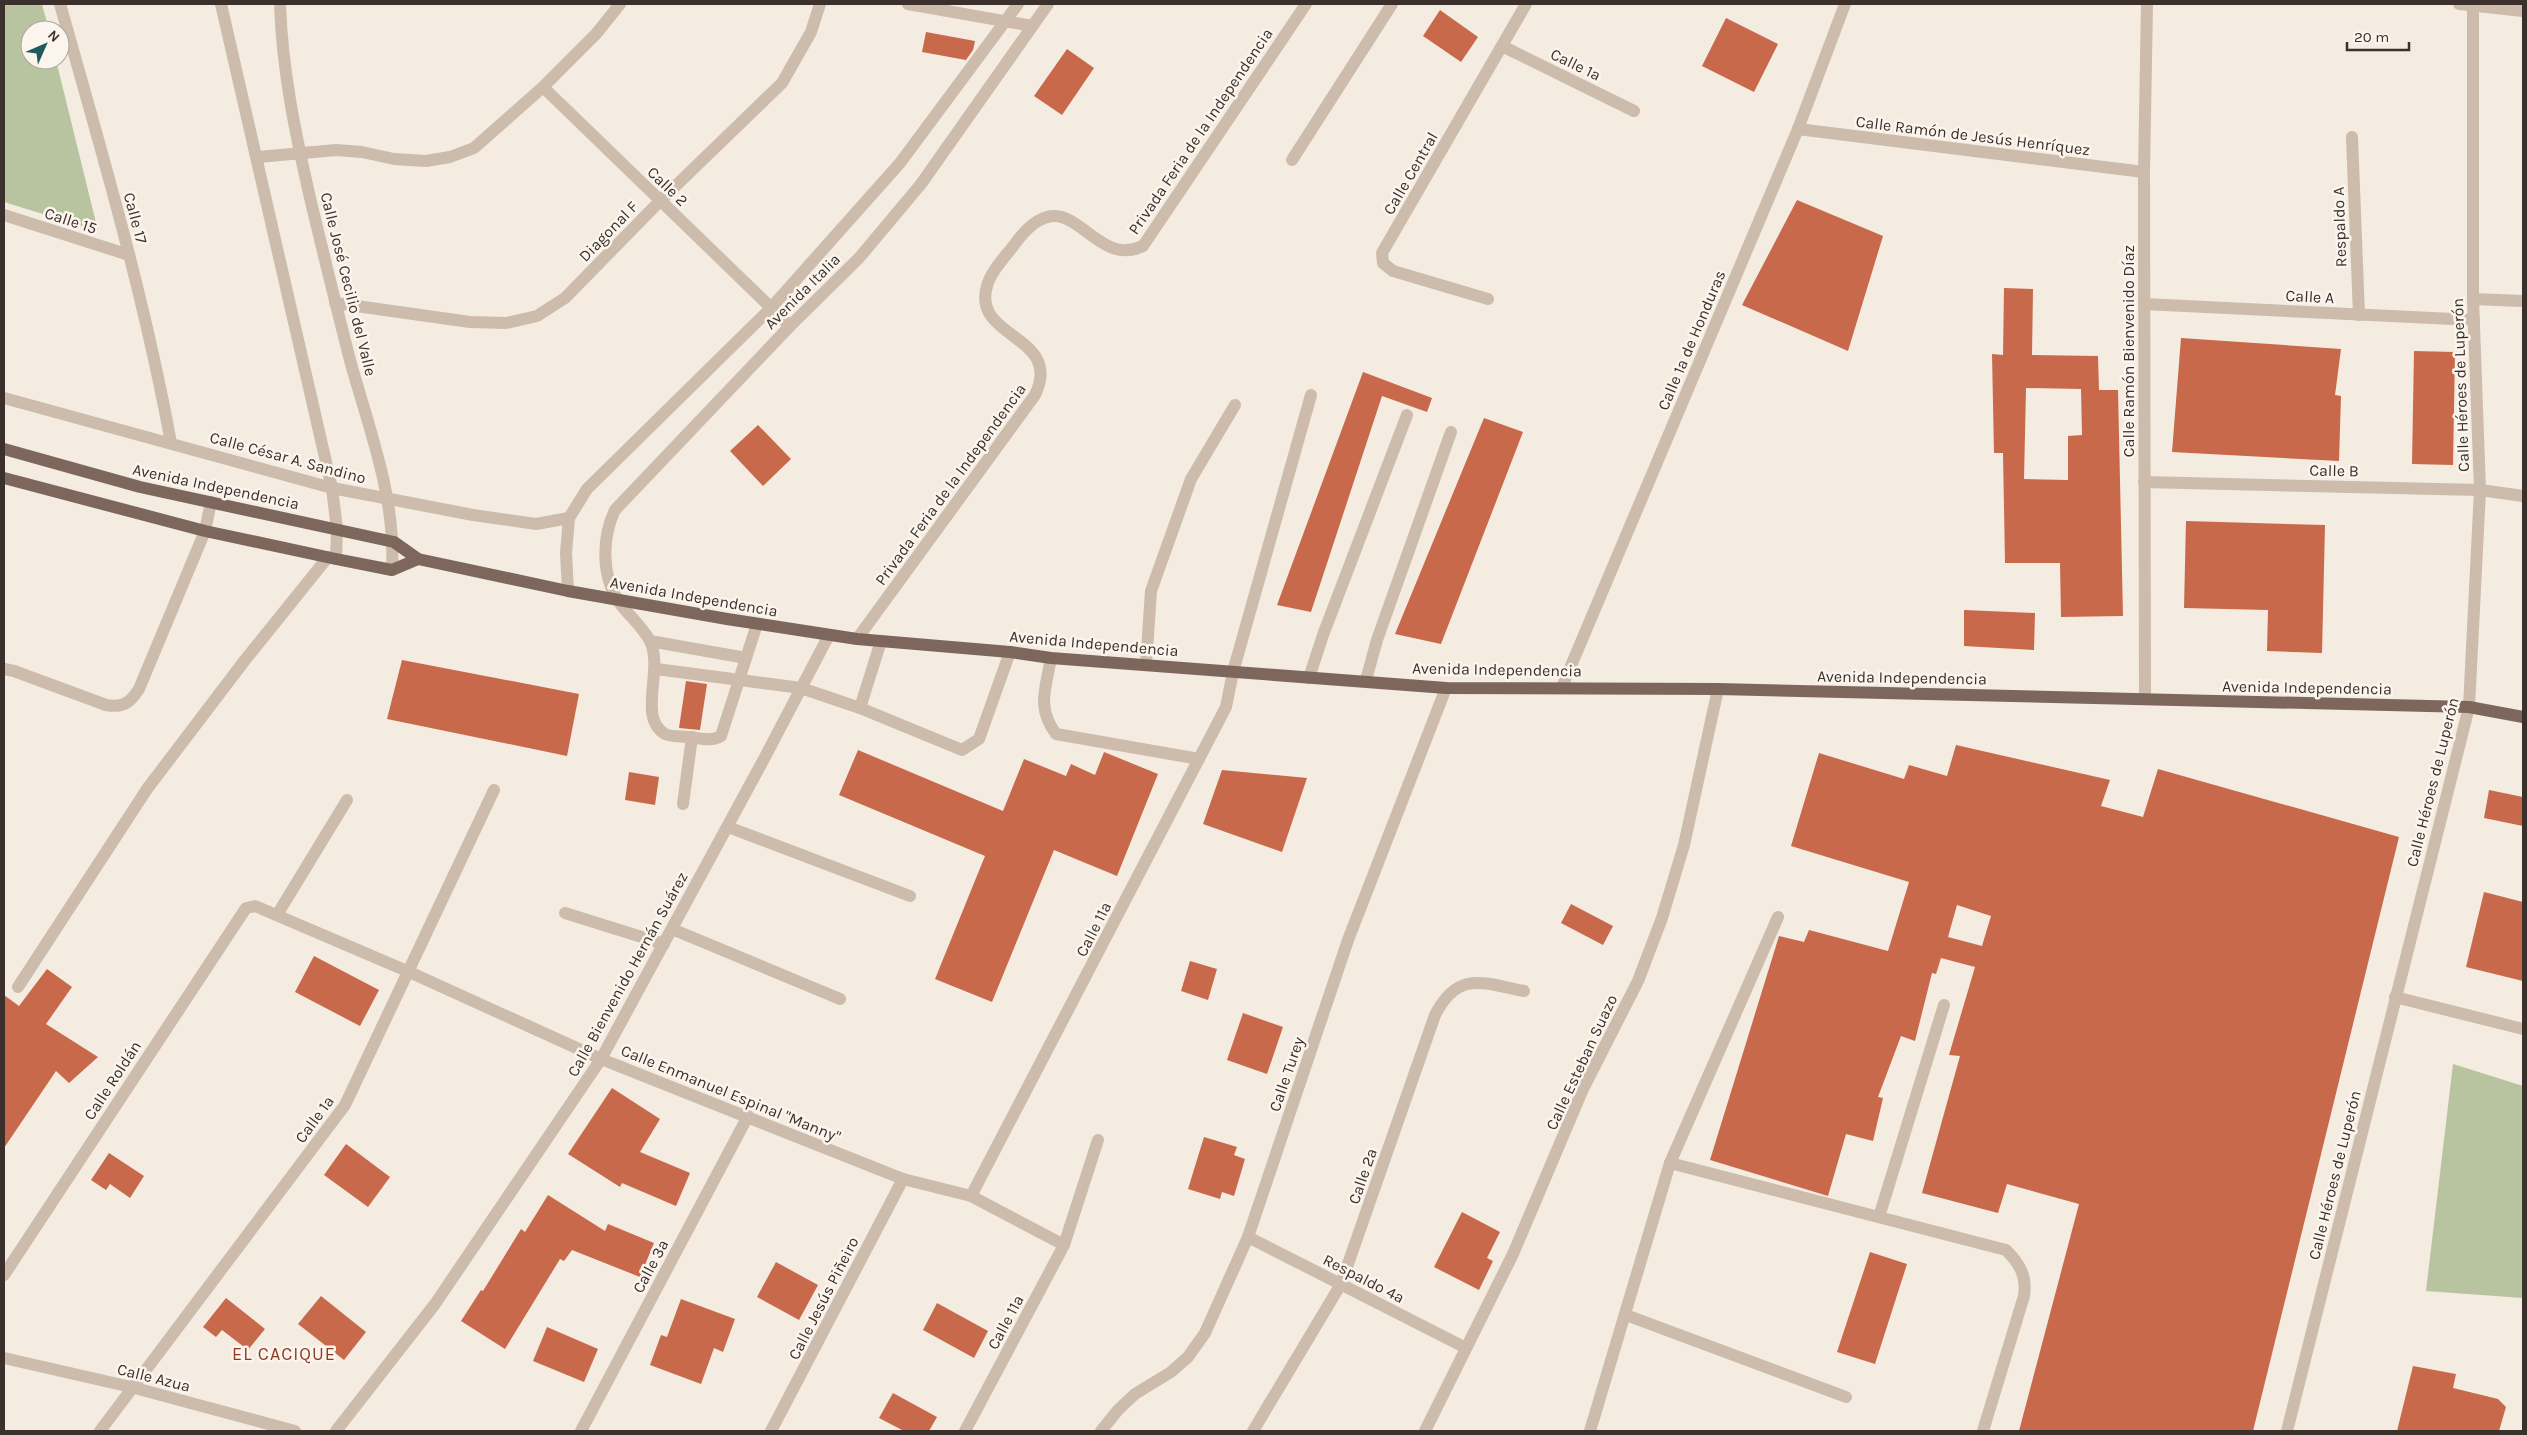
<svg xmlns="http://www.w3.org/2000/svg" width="2527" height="1435" font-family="Karla,sans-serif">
	<rect width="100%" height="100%" fill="#f4ebe1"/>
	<g fill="#b8c4a0">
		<polygon points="4,4 42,4 49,30 30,30 30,60 56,60 98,231 4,202"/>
		<polygon points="2453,1064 2523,1086 2523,1298 2426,1291"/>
	</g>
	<g fill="#c8694b" fill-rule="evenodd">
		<polygon points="1440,10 1478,37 1461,62 1423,36"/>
		<polygon points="1726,18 1778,44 1754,92 1702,66"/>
		<polygon points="926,32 975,41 973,50 966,60 922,52"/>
		<polygon points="1067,49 1094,68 1062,115 1034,96"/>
		<polygon points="1797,200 1883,236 1848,351 1742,305"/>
		<path d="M2004 288 2033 289 2032 355 2098 356 2099 390H2118L2123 616 2061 617 2060 563H2005L2003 453H1994L1992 354 2003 355ZM2026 388 2081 389 2082 435 2068 436V480L2024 479Z"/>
		<polygon points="2181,338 2341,349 2335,395 2341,396 2339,461 2172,452"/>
		<polygon points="2414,351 2455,352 2453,465 2412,464"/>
		<polygon points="1363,372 1432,398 1427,412 1382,396 1311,612 1277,605"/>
		<polygon points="1484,418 1523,432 1441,644 1395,634"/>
		<polygon points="758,425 791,459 763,486 730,451"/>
		<polygon points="2186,521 2325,525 2322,653 2267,651 2268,610 2184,608"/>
		<polygon points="1964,610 2035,613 2034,650 1964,646"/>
		<polygon points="402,660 579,694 567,756 387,719"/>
		<polygon points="686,681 707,684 700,730 679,728"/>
		<path d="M1956 745 2110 780 2101 806 2143 817 2158 769 2399 837 2253 1431H2019L2079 1204 2007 1184 1998 1213 1922 1193 1960 1056 1949 1055 1975 967 1941 958 1936 974 1932 973 1915 1041 1901 1036 1878 1097 1883 1098 1873 1141 1846 1134 1828 1196 1710 1160 1779 936 1804 942 1809 930 1888 951 1909 882 1791 846 1819 753 1904 779 1909 765 1947 776ZM1957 905 1991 916 1982 946 1948 937Z"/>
		<polygon points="858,750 1003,811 1024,759 1066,776 1071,764 1095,775 1104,752 1158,774 1117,876 1054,850 992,1002 935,979 985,856 839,795"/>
		<polygon points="1222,770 1307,778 1282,852 1203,824"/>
		<polygon points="629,772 659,777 655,805 625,800"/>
		<polygon points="2489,790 2523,797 2523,826 2484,818"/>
		<polygon points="2484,892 2523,902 2523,981 2466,967"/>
		<polygon points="1571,904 1613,926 1603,945 1561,923"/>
		<polygon points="314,956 379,990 360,1026 295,992"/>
		<polygon points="1190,961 1217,969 1208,1000 1181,991"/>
		<polygon points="47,969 72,987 46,1024 98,1057 69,1083 56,1071 4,1148 4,995 19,1006"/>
		<polygon points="1243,1013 1283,1027 1267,1074 1227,1060"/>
		<polygon points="612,1088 660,1119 640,1152 690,1173 676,1206 622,1183 620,1187 568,1154"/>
		<polygon points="1204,1137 1237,1147 1234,1155 1245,1159 1234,1196 1222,1192 1220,1199 1188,1189"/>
		<polygon points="346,1144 390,1177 368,1207 324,1175"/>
		<polygon points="109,1153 144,1176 130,1198 110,1184 106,1190 91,1180"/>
		<polygon points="548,1195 605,1231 608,1224 654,1243 640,1277 572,1250 564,1261 560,1259 505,1349 461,1321 481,1290 483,1291 521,1229 525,1232"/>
		<polygon points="1462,1212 1500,1232 1487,1258 1493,1261 1479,1290 1434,1267"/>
		<polygon points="1870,1252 1907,1264 1875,1364 1837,1352"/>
		<polygon points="776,1262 818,1285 799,1320 757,1297"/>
		<polygon points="321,1296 366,1332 344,1360 298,1324"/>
		<polygon points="226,1298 265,1329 248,1350 222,1330 216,1337 203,1327"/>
		<polygon points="681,1299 735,1319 723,1352 714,1348 701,1384 650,1365 661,1335 667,1337"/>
		<polygon points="937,1303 988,1331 974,1358 923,1330"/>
		<polygon points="547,1327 598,1349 584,1382 533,1361"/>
		<polygon points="2413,1366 2456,1374 2453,1388 2498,1399 2506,1407 2499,1431 2397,1431"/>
		<polygon points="893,1393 937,1417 929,1431 904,1431 879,1418"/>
	</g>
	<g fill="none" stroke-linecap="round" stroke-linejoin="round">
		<g stroke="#cdbbac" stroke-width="12">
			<path d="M60 4C101 149 144 295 171 443"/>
			<polyline points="221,4 332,488 337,529 336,559"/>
			<path d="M280 4C282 70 296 137 311 202 324 256 337 310 351 364 370 431 396 499 392 570"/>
			<polyline points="908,4 1032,26"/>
			<polyline points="2459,4 2523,11"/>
			<polyline points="1502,46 1634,111"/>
			<polyline points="543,87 790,326"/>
			<polyline points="1798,129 2144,172"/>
			<polyline points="2352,137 2359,315"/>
			<polyline points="258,157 336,150 362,152 394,159 426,161 450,157 474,148 543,87 596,34 620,4"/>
			<polyline points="1292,160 1392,4"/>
			<polyline points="4,215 129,255"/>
			<polyline points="1488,299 1393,271 1383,263 1382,253 1526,4"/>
			<polyline points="2473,299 2523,301"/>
			<polyline points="335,303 470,322 506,323 537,316 565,298 660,201 782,83 811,32 820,4"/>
			<polyline points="2144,304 2474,320"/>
			<polyline points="4,398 332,488 473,515 536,524 569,518"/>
			<polyline points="2144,482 2480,490 2523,496"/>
			<polyline points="568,591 566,553 569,518 587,489 770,309 900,163 1018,4"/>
			<path d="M757 624 721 736C712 742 699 738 688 737 681 736 671 737 665 734 637 718 664 670 650 641 642 626 628 615 619 602 601 576 602 537 615 510L790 326 859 258 921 184 1048 4"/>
			<path d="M857 639 1035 395C1064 335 971 339 987 286 991 271 1005 257 1014 245 1070 168 1089 272 1143 246L1306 4"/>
			<polyline points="650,641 746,658"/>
			<path d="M1051 658C1046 688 1036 707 1056 734L1199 759"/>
			<polyline points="1146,665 1151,591 1191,479 1235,405"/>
			<path d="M4 669 14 671 106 705C123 708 130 703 139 689L205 531 211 502"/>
			<polyline points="656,669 801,688 860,708 962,750 979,739 1010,652"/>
			<polyline points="1309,678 1323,635 1407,415"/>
			<polyline points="1366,680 1377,640 1451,432"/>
			<polyline points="1562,687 1798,129 1845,4"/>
			<polyline points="2145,699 2144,172 2147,4"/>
			<polyline points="860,708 881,641"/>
			<polyline points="683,804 692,737"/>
			<polyline points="728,827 910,896"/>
			<polyline points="565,913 664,944"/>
			<polyline points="277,915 347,800"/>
			<polyline points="672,929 840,999"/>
			<polyline points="18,987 147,789 245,660 328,557"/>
			<polyline points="2395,997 2523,1029"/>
			<path d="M1670 1163 2006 1250C2020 1264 2027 1276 2024 1296L1983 1431"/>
			<polyline points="971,1196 1226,707 1233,672 1311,395"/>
			<polyline points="1879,1217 1944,1005"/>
			<polyline points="1248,1237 1466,1348"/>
			<polyline points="4,1275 246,908 255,906 407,971 601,1059 903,1179 971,1196 1064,1245"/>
			<polyline points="1626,1315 1846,1397"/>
			<polyline points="4,1358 131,1387 295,1431"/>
			<polyline points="100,1431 345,1105 494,790"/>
			<polyline points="336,1431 435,1304 601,1059 765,757 829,635"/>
			<polyline points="581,1431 748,1116"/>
			<polyline points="771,1431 903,1179"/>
			<polyline points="965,1431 1064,1245 1098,1140"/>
			<polyline points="1101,1431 1118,1410 1135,1394 1171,1372 1188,1357 1205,1333 1248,1237 1348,940 1446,688"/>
			<path d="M1253 1431 1341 1284 1435 1015C1458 970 1483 983 1524 991"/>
			<polyline points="1425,1431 1513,1254 1583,1089 1638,981 1662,918 1684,845 1718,689"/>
			<polyline points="1590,1431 1670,1163 1778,917"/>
			<polyline points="2287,1431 2469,707 2480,490 2473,299 2473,4"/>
		</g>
		<g stroke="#7d675c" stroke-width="12">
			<polyline points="4,449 140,487 394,542 418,559 568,591 727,619 857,639 1010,652 1051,658 1446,688 1718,689 2469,707 2523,717"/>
			<polyline points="4,478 205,531 336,559 392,570 418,559"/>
		</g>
	</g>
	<g text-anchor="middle" stroke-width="5" stroke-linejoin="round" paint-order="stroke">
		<g font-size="16" fill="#3b302b" stroke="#fbf5ee">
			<text transform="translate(1576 64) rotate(26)" y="6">Calle 1a</text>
			<text transform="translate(1200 131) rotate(-56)" y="6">Privada Feria de la Independencia</text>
			<text transform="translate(1973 135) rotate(7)" y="6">Calle Ramón de Jesús Henríquez</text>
			<text transform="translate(1410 173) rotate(-60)" y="6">Calle Central</text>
			<text transform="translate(668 186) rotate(44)" y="6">Calle 2</text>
			<text transform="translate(136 218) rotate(75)" y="6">Calle 17</text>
			<text transform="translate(71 220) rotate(18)" y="6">Calle 15</text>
			<text transform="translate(2339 227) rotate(-92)" y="6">Respaldo A</text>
			<text transform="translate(608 231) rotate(-46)" y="6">Diagonal F</text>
			<text transform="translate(349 284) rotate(76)" y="6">Calle José Cecilio del Valle</text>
			<text transform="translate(802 291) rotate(-45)" y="6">Avenida Italia</text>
			<text transform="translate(2310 296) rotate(3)" y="6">Calle A</text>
			<text transform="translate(1691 340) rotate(-67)" y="6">Calle 1a de Honduras</text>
			<text transform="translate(2128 351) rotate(-90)" y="6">Calle Ramón Bienvenido Díaz</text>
			<text transform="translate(2460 385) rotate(-92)" y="6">Calle Héroes de Luperón</text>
			<text transform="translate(288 457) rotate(15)" y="6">Calle César A. Sandino</text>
			<text transform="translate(2334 470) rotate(1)" y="6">Calle B</text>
			<text transform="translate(950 484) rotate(-54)" y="6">Privada Feria de la Independencia</text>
			<text transform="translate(216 486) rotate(12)" y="6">Avenida Independencia</text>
			<text transform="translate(694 596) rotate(10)" y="6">Avenida Independencia</text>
			<text transform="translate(1094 643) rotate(5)" y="6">Avenida Independencia</text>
			<text transform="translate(1497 669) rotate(1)" y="6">Avenida Independencia</text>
			<text transform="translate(1902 677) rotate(1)" y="6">Avenida Independencia</text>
			<text transform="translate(2307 687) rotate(1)" y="6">Avenida Independencia</text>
			<text transform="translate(2432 782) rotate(-76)" y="6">Calle Héroes de Luperón</text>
			<text transform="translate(1093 929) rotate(-63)" y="6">Calle 11a</text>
			<text transform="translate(627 974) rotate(-61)" y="6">Calle Bienvenido Hernán Suárez</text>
			<text transform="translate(1581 1062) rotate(-65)" y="6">Calle Esteban Suazo</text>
			<text transform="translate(1286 1074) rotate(-71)" y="6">Calle Turey</text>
			<text transform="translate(112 1080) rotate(-57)" y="6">Calle Roldán</text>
			<text transform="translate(731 1093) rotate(22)" y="6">Calle Enmanuel Espinal "Manny"</text>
			<text transform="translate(314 1119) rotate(-54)" y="6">Calle 1a</text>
			<text transform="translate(2334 1175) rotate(-76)" y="6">Calle Héroes de Luperón</text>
			<text transform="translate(1362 1176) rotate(-71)" y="6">Calle 2a</text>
			<text transform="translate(650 1266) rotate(-62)" y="6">Calle 3a</text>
			<text transform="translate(1364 1278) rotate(27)" y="6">Respaldo 4a</text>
			<text transform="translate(823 1298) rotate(-63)" y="6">Calle Jesús Piñeiro</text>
			<text transform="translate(1005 1322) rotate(-62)" y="6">Calle 11a</text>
			<text transform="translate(154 1377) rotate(14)" y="6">Calle Azua</text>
		</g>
		<g font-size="18" letter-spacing="1" fill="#8c3b22" stroke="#fbf5ee">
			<text x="284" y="1360">EL CACIQUE</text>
		</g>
	</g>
	<rect width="2527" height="1435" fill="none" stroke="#3b302b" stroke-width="10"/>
	<g transform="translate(45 45) rotate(45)"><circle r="24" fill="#fbf5ee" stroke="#aea6a0"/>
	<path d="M0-4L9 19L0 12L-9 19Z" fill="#1f5a5e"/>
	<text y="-8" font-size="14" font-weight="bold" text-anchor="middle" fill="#3b302b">N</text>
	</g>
	<path d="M2347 42v8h62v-8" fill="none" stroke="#3b302b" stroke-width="2.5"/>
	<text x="2354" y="42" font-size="15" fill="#3b302b" stroke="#fbf5ee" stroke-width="4" paint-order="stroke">20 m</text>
</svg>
